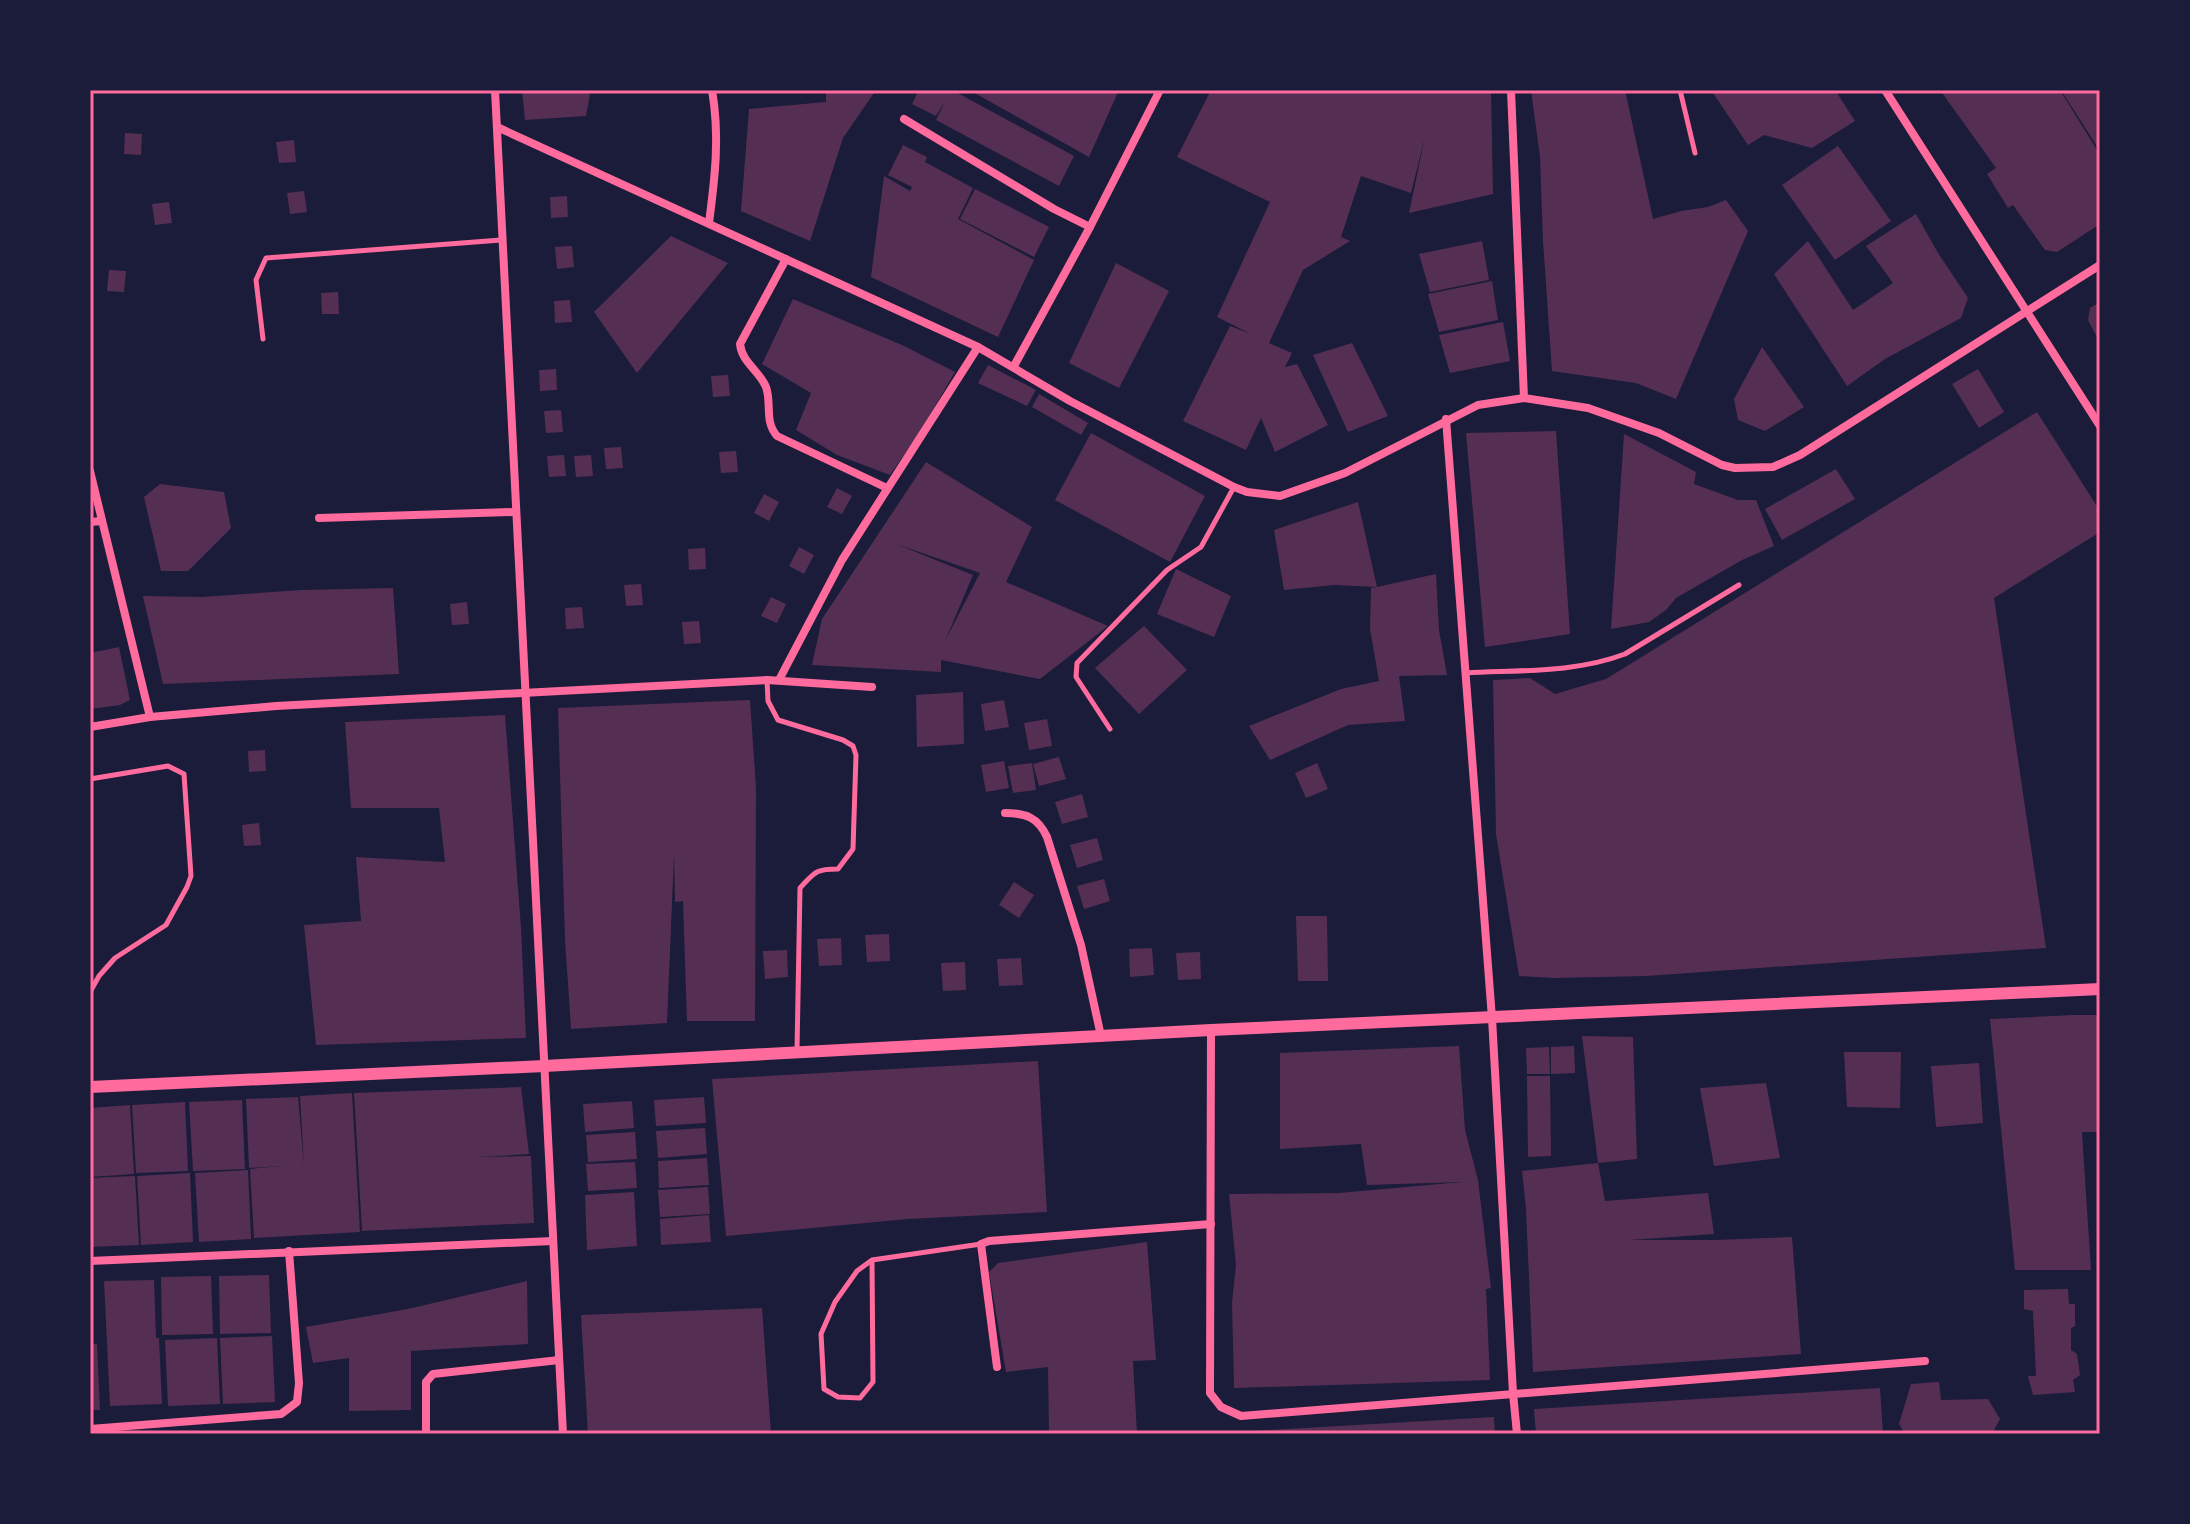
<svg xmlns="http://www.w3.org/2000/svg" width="2190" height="1524" font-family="Quicksand,sans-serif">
	<rect width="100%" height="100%" fill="#1b1b3a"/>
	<g fill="#542f53" fill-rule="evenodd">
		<polygon points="522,90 582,90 590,94 586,116 525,120"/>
		<polygon points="826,90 876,90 843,138 810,241 741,211 749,109 826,102"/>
		<polygon points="919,90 952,90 1074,156 1059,186 936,120 945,101 936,116 912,104"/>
		<polygon points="969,90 1119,90 1089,157"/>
		<polygon points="1211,90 1491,90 1493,194 1409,213 1425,137 1411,193 1361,176 1341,237 1350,241 1303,270 1269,343 1292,353 1285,367 1297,364 1328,425 1275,452 1261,418 1246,450 1183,421 1230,326 1251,334 1217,317 1270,202 1177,157"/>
		<polygon points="1531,90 1625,90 1653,219 1681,211 1708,207 1726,200 1748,231 1676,399 1636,383 1552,371 1543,241 1540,157"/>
		<polygon points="1711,90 1835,90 1855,121 1812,148 1764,135 1748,145"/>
		<polygon points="1940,90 2060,90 2100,155 2100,224 2057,252 2045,250 2013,205 2008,208 1987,174 1996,168"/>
		<polygon points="2061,90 2100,90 2100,151"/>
		<polygon points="125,133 142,134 141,155 124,154"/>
		<polygon points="294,140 296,162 279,163 276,142"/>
		<polygon points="903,145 927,157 925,162 973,188 958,219 1034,260 998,337 871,277 884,176 910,191 912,187 888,175"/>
		<polygon points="1838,146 1891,221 1835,260 1782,185"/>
		<polygon points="975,189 1049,227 1034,257 960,219"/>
		<polygon points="304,191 307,212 290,214 287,193"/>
		<polygon points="567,196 568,217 551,218 550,197"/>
		<polygon points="169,202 172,223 155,225 152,204"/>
		<polygon points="1916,214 1938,253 1968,298 1961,318 1885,359 1847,386 1774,274 1808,241 1853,310 1893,283 1866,246"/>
		<polygon points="671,236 728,263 637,373 594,312"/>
		<polygon points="1482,241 1489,280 1430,292 1419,254"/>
		<polygon points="572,246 574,267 557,269 555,247"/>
		<polygon points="1116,263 1169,291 1119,388 1069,363"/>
		<polygon points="109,270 126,271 124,292 107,291"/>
		<polygon points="1492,281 1498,320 1439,332 1428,294"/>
		<polygon points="338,292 339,314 322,314 321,293"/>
		<polygon points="793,299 902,345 955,372 918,435 890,475 837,455 796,430 811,393 762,364"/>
		<polygon points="570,300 572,322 555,323 554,301"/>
		<polygon points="2100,302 2100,343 2088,320 2090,308"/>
		<polygon points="1503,322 1510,361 1450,373 1439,335"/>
		<polygon points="1352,343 1388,416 1348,432 1313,355"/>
		<polygon points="1762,347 1804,407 1765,431 1738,420 1734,399"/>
		<polygon points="988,365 1036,390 1027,406 978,383"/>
		<polygon points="556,369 557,390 540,391 539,370"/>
		<polygon points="1978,369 2004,412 1979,428 1952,384"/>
		<polygon points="728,375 730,396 713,397 711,376"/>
		<polygon points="1039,394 1088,423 1081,435 1032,407"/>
		<polygon points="561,410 563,432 546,433 544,411"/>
		<polygon points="2037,412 2100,511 2100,532 1994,598 2046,948 1646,976 1554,978 1519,976 1496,834 1493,680 1530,678 1555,694 1606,679"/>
		<polygon points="1556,431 1570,634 1485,647 1466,433"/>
		<polygon points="1091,433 1205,496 1170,562 1055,500"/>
		<polygon points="1624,434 1696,472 1694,484 1738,500 1756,500 1774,546 1742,560 1676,598 1666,610 1649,622 1611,629"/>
		<polygon points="621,447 623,468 606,469 604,448"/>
		<polygon points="736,451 738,472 721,473 719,452"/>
		<polygon points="564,455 566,476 549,477 547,456"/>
		<polygon points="591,455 593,476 576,477 574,456"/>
		<path d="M926 462 1032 527 1006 582 1108 626 1040 679 941 660V672L812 665 822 619ZM896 544 980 573 945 641 973 575Z"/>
		<polygon points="1836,469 1855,499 1782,540 1765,509"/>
		<polygon points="160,484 224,492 231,528 188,571 161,571 144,497"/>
		<polygon points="837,488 852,496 842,514 827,507"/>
		<polygon points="764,494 779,502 769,521 754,513"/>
		<polygon points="1358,502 1377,587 1436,574 1439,630 1447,675 1399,676 1405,721 1348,725 1270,760 1249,726 1341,689 1379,681 1370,629 1371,588 1377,587 1334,585 1284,590 1274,530"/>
		<polygon points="799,547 814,555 804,574 789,566"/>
		<polygon points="705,548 706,569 689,570 688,549"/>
		<polygon points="1176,569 1231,596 1214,637 1157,614"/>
		<polygon points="641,584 643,605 626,606 624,585"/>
		<polygon points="393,588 399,674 163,684 143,596 202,597 302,590"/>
		<polygon points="771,597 786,604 777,623 761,616"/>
		<polygon points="467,602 469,624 452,625 450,604"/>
		<polygon points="582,607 584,628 566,629 565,608"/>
		<polygon points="699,621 701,643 684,644 682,622"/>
		<polygon points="1144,626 1187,670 1139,714 1095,668"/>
		<polygon points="119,647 130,700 120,705 90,709 90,653"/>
		<polygon points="963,692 964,744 917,747 916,695"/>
		<polygon points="750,700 756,788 755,1021 687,1021 683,901 675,902 674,855 667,1023 571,1029 565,939 558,708"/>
		<polygon points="1004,700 1009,727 985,731 981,704"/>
		<polygon points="505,715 521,928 526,1038 316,1045 304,925 361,921 356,857 445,862 439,808 351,808 345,722"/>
		<polygon points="1047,719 1052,746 1029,750 1024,723"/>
		<polygon points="265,750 266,771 249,772 248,751"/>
		<polygon points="1059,757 1066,779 1039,786 1033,764"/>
		<polygon points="1004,761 1009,788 986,792 981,765"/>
		<polygon points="1032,763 1036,790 1013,793 1008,766"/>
		<polygon points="1317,763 1328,789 1306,798 1295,773"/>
		<polygon points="1082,794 1088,817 1062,824 1055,802"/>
		<polygon points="259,823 261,845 244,846 242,825"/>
		<polygon points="1097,838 1103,860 1077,868 1070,845"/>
		<polygon points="1104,879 1110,901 1084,909 1077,886"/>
		<polygon points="1014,882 1034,895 1019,918 999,905"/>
		<polygon points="1296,916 1327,916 1328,981 1298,981"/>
		<polygon points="889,934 890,961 867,962 865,935"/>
		<polygon points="841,938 842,965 819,966 817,939"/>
		<polygon points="1152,948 1154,975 1130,977 1129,949"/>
		<polygon points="787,950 788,977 765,979 763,951"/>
		<polygon points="1200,952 1201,979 1178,980 1176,953"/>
		<polygon points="1021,958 1023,985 999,986 997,959"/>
		<polygon points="965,962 966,990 943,991 941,963"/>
		<polygon points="2074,1015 2100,1015 2100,1132 2082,1132 2091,1270 2015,1270 1990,1019"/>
		<polygon points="1582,1036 1633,1037 1637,1159 1598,1163"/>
		<polygon points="1459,1046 1465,1130 1478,1180 1491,1288 1486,1289 1490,1380 1234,1388 1232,1302 1236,1265 1229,1194 1339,1193 1462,1182 1367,1185 1361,1144 1280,1149 1280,1053"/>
		<polygon points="1574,1046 1575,1073 1551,1074 1551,1047"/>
		<polygon points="1549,1047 1550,1074 1527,1074 1526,1048"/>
		<polygon points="1844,1052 1901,1052 1900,1108 1847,1107"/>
		<polygon points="1038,1061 1047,1212 908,1219 726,1236 712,1079"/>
		<polygon points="1979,1063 1983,1123 1936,1127 1931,1066"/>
		<polygon points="1527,1076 1550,1076 1551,1156 1528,1157"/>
		<polygon points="1766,1083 1780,1158 1714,1166 1700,1088"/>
		<polygon points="521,1087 529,1154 479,1157 531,1156 534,1223 362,1231 354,1093"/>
		<polygon points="352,1093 360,1232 254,1238 250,1169 281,1166 249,1168 246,1099 298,1097 304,1166 300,1096"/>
		<polygon points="704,1097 706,1123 656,1126 654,1100"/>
		<polygon points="242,1100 245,1169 193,1171 189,1102"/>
		<polygon points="632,1101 634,1128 585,1132 583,1104"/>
		<polygon points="185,1102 188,1171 136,1173 132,1105"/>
		<polygon points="130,1105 134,1174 90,1177 90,1108"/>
		<polygon points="705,1128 707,1154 658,1158 656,1131"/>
		<polygon points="635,1132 637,1159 588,1162 586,1135"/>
		<polygon points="707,1158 709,1185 659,1188 658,1161"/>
		<polygon points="635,1162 637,1188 588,1191 586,1164"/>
		<polygon points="1598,1163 1605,1201 1708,1193 1714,1234 1630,1240 1716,1240 1792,1237 1801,1354 1533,1372 1526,1208 1522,1171"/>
		<polygon points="248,1170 251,1239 199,1242 195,1173"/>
		<polygon points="190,1173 193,1242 141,1245 137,1176"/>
		<polygon points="135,1176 139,1245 90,1247 90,1178"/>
		<polygon points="708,1187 710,1214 660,1217 658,1190"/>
		<polygon points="634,1192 637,1246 587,1250 585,1195"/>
		<polygon points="709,1215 711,1242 661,1245 660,1219"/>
		<polygon points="1147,1242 1156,1360 1133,1361 1137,1434 1049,1434 1048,1367 1006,1372 989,1272 998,1263"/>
		<polygon points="269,1275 271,1333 220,1334 219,1276"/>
		<polygon points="211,1276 213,1334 162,1335 161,1277"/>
		<polygon points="154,1280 156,1338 159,1338 162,1404 110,1406 104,1281"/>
		<polygon points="527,1281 528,1344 411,1351 411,1410 349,1411 349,1358 313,1363 306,1327 408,1309"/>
		<polygon points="2068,1289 2069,1304 2075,1304 2075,1326 2071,1328 2071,1350 2077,1354 2080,1375 2073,1380 2075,1392 2033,1395 2028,1376 2036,1376 2033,1311 2024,1309 2024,1290"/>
		<polygon points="762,1308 771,1434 588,1434 581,1315"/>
		<polygon points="272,1336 275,1402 223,1404 220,1338"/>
		<polygon points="217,1338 220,1404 168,1406 165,1340"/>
		<polygon points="90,1344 97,1344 100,1410 90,1410"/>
		<polygon points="1939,1382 1941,1400 1988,1399 2000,1419 1992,1434 1905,1434 1899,1424 1911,1384"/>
		<polygon points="1880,1388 1883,1434 1536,1434 1534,1409"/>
		<polygon points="1494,1417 1495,1434 1254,1434 1254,1431"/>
	</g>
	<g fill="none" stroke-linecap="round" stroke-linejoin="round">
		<g stroke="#ff6b9d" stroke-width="5">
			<polyline points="1680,90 1695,153"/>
			<polyline points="263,339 256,280 266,258 501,240"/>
			<path d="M1466 673C1519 670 1575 673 1625 654L1739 585"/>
			<path d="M767 680 768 701 778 720 843 740 853 746 856 755 853 849 838 869C815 869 815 872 800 888L797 1050"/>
			<polyline points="1110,729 1076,677 1077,663 1167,570 1201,547 1234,487"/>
			<polyline points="90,779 168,766 184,774 191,876 187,887 166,925 115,958 99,976 90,992"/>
			<polyline points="872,1260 873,1382 860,1398 838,1397 824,1389 821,1334 835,1302 857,1271 872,1260 981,1244"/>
		</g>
		<g stroke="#ff6b9d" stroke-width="8">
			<polyline points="495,90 563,1434"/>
			<polyline points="1511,90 1524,398"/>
			<polyline points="1885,90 2100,426"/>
			<polyline points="904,119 1054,209 1090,227"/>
			<polyline points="497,127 978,347 1070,401 1234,487 1247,492 1280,496 1345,473 1478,405 1524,398 1588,408 1659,433 1722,465 1735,468 1773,467 1800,455 2100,265"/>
			<path d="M709 223C715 177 720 136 712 90"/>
			<path d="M786 259 740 344C742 363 759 370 766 387 772 404 764 421 777 436L887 488"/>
			<polyline points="1014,366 1090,227 1160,90"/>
			<polyline points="1446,419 1492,1018 1513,1393 1517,1434"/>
			<polyline points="90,471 150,717"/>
			<polyline points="319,518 514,512"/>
			<polyline points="90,522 102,521"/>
			<polyline points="779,680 842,560 978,347"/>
			<polyline points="90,727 150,717 276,706 767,680 872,687"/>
			<path d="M1005 813C1025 813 1038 817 1047 837L1081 945 1101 1036"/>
			<polyline points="1211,1030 1210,1393 1221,1407 1241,1416 1925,1361"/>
			<polyline points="90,1261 553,1241"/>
			<polyline points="997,1367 981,1244 989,1241 1211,1224"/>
			<polyline points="90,1429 281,1414 297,1402 299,1383 289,1251"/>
			<polyline points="426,1434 426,1382 433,1374 559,1360"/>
		</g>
		<polyline stroke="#ff6b9d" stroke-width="12" points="90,1087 544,1066 1211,1030 2100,989"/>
	</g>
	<rect width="2190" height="1524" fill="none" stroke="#1b1b3a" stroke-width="184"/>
	<rect x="92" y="92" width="2006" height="1340" fill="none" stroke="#ff6b9d" stroke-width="3"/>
</svg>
